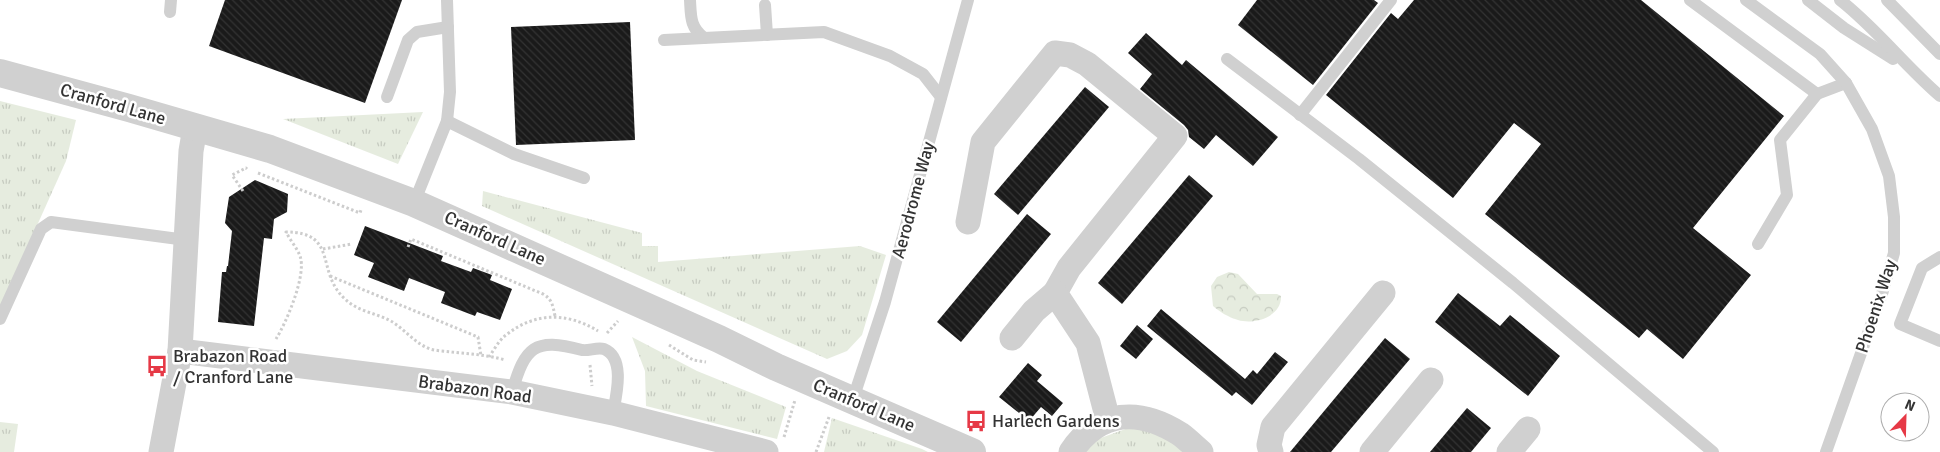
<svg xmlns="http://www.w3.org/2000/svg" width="1940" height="452" font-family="Signika,sans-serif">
	<defs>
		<pattern id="grass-tufts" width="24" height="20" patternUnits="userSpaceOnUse" patternTransform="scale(1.25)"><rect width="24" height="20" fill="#e6ecdf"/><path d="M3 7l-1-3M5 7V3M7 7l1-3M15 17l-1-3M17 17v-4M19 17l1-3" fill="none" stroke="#c6cbc0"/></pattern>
		<pattern id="park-crowns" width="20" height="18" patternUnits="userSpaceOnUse" patternTransform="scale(1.25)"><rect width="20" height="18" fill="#e6ecdf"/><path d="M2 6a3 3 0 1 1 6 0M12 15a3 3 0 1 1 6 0" fill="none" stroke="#c6cbc0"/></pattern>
		<pattern id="building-back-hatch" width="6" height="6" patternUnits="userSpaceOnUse" patternTransform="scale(1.25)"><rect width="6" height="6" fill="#1a1a1a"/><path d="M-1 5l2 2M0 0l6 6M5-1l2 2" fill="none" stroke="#333"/></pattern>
	</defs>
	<rect width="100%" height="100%" fill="#fff"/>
	<g fill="url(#grass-tufts)">
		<polygon points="0,101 76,120 66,161 0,308"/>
		<polygon points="423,112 398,164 283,119"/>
		<polygon points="483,191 642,233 642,246 658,246 658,262 860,246 886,255 862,335 847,351 827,359 482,206"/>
		<polygon points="632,337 697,371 786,407 777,439 646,406 645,371"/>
		<polygon points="832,418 922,449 928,452 824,452"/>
		<polygon points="0,422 18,424 14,452 0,452"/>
		<polygon points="1131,427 1160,433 1186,452 1084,452 1098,439"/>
	</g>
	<path fill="url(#park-crowns)" d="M1229 272 1238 274 1257 294H1277L1281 296C1282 317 1254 325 1238 320 1228 317 1220 312 1213 306L1211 286 1217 277Z"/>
	<g fill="url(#building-back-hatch)">
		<polygon points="225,0 402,0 365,103 209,46"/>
		<polygon points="1257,0 1374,0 1378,3 1313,85 1238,25"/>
		<polygon points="1414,0 1641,0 1784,116 1693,228 1751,275 1683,359 1647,329 1639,338 1485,214 1541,144 1514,123 1453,198 1326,95 1391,13 1398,19"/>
		<polygon points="630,22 635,140 516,145 511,27"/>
		<polygon points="1146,33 1182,65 1186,60 1278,137 1253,166 1216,135 1204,149 1189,137 1188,130 1184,125 1140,89 1152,74 1128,53"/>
		<polygon points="1085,87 1109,107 1018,215 994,194"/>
		<polygon points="1189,175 1213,196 1122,304 1098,283"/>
		<polygon points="255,180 288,194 287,212 274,219 272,239 264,238 254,326 218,322 222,272 226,272 227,266 228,266 232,231 225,223 229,197"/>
		<polygon points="1027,214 1051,234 961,342 937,322"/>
		<polygon points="365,226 443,256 441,261 471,272 473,268 492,275 490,280 512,289 500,320 477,312 475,316 441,303 445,292 409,278 404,291 368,277 374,263 354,255"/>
		<polygon points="1458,293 1500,326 1510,315 1560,356 1528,396 1435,322"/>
		<polygon points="1161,309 1245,379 1253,370 1257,374 1275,352 1288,362 1252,405 1236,392 1232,396 1147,326"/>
		<polygon points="1137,325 1153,339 1136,359 1120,346"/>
		<polygon points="1385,338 1410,359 1331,452 1290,452"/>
		<polygon points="1028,363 1042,375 1037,381 1063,403 1052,416 1041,407 1029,421 999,397"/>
		<polygon points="1467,408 1491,428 1471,452 1430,452"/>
	</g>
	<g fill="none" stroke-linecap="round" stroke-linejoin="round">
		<g stroke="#cdcdcd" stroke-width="3" stroke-dasharray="2.5 2.5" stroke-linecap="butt">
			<polyline points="258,173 360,213 361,210"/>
			<polyline points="243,191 232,175 246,168 247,169"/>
			<path d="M408 247 411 239 543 294C552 299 553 306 555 316"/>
			<polyline points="323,249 352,244"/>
			<polyline points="330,276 478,337 481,356"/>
			<polyline points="607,333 618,321"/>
			<path d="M276 339C286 323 307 275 300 256 297 248 290 240 286 232 339 232 315 272 345 299 357 311 375 313 389 320 404 328 414 343 430 349 437 351 445 351 452 352 470 354 488 355 505 360"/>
			<polyline points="669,345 693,360 706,362"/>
			<path d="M489 357C494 350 499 340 506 335 535 312 567 312 598 331"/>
			<polyline points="590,365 592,386"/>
			<polyline points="784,437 795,400"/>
			<polyline points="816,452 829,417"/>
		</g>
		<g stroke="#d0d0d0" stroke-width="12">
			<path d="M690 0C691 17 690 27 704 38"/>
			<polyline points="1690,0 1817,94 1846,83"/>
			<polyline points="1746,0 1820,54 1846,83 1872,129 1889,176 1894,217 1894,253 1882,294 1826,452"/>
			<polyline points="1808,0 1844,28 1893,59"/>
			<path d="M1840 0C1876 28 1905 66 1940 96"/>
			<polyline points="1887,0 1940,54"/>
			<polyline points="765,5 767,35"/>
			<polyline points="170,12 171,0"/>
			<polyline points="664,40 824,32 890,56 923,74 941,97"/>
			<polyline points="1227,59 1359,159 1513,283 1713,452"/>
			<polyline points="387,97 408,40 417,32 448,27"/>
			<polyline points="1300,115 1391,0"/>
			<polyline points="447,121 514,154 584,178"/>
			<polyline points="414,203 447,121 450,92 447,0"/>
			<polyline points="1758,244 1787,195 1780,140 1817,94"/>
			<polyline points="1940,257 1922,268 1900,324 1940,341"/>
			<polyline points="0,319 41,229 51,222 186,240"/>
			<path d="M512 392C525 347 534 337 582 350 589 351 597 347 604 349 626 358 616 396 613 413"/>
			<polyline points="853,399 885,302 968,0"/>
		</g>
		<g stroke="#d0d0d0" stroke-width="25">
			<polyline points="968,222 983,142 1055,53 1070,55 1087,64 1175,136 1069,268 1055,293 1088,343 1108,420"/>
			<polyline points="1012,338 1034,311 1055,293"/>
			<polyline points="180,351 512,392 613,413 766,452"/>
			<polyline points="161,452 180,351 191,151 195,128"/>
			<path d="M1071 452C1099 410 1139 408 1180 434 1187 439 1194 446 1201 452"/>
			<polyline points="1271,452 1269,445 1273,427 1383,293"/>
			<polyline points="1372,452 1431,380"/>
			<polyline points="1509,452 1528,429"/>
		</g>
		<polyline stroke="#d0d0d0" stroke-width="28" points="0,73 129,108 270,149 414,203 719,339 776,367 972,452"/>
	</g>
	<defs>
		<g id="bus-bare" transform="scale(1.725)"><path d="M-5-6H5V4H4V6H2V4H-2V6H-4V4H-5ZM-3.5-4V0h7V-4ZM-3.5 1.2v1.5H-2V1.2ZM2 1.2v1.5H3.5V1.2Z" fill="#e63946" stroke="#fff" stroke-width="2.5" paint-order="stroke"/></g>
	</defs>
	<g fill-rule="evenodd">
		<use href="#bus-bare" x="157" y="366"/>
		<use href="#bus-bare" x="976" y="421"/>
	</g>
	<g text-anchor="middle" stroke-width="5" stroke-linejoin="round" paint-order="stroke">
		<g font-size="18" fill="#333" stroke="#fff">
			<text transform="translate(113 104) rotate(16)" y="6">Cranford Lane</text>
			<text transform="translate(913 200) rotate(-75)" y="6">Aerodrome Way</text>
			<text transform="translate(495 238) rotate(24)" y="6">Cranford Lane</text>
			<text transform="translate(1876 306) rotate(-72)" y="6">Phoenix Way</text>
			<text transform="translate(475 389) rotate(8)" y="6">Brabazon Road</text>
			<text transform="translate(864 405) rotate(23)" y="6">Cranford Lane</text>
		</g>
		<g font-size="18" fill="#333" stroke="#fff" text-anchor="start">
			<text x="173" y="362">Brabazon Road<tspan x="173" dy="21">/ Cranford Lane</tspan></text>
			<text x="992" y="427">Harlech Gardens</text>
		</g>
	</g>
	<g transform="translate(1905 417) rotate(23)"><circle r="24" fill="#ffffff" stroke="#adadad"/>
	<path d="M0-4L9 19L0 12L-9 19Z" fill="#e63946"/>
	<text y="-8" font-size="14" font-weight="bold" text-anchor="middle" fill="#333333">N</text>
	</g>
</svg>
